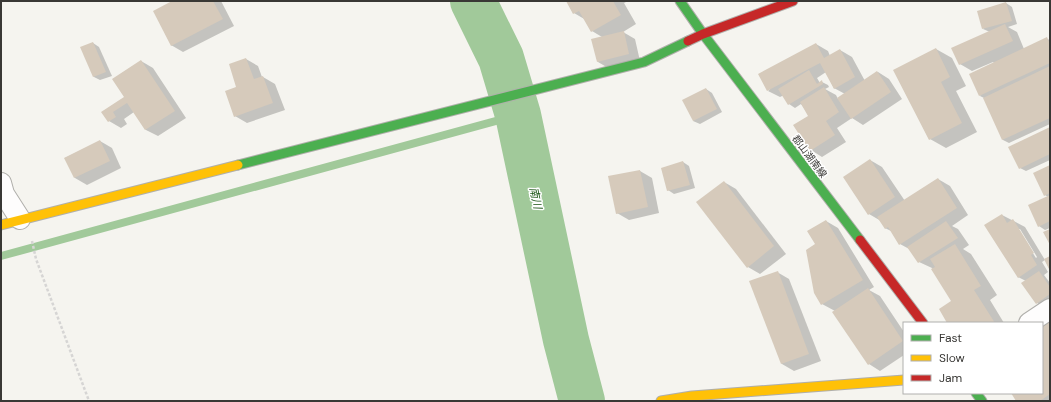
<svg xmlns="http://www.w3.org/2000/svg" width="1051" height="402" font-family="'DM Sans','Noto Sans JP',sans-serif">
	<rect width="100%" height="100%" fill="#f5f4ef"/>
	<g fill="#0003" fill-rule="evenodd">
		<polygon points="174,1 221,1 234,26 183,52 171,45"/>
		<polygon points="567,1 628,1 624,3 636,24 623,32 635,39 640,61 610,69 598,62 602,37 592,31 586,20 574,13"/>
		<polygon points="1006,3 1012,7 1017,24 1008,27 1017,32 1024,49 1047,39 1050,40 1050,124 1009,143 1003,140 984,98 980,96 994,63 993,62 972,71 960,64 990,32 983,29"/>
		<polygon points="93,43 99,47 112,76 100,80 94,77 82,48"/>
		<path d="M816 44 828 51 830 56 840 50 852 57 865 81 878 72 889 79 902 99 863 125 852 118 837 128 846 142 822 157 811 150 810 116 801 104 795 108 789 104 784 95 780 97 768 91ZM826 72 834 88 845 94 838 99 836 95 825 89 829 87 828 85 822 82 820 83 817 78Z"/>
		<polygon points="936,49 952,58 966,86 956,91 977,132 946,148 930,139"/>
		<polygon points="246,59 258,66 262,77 263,77 275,84 285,110 247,123 235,116 238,88"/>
		<polygon points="141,61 153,68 186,118 158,136 146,130 134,112 124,119 127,124 121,128 109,121 103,112 125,98"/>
		<polygon points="706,89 712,93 722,112 700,124 693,121"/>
		<polygon points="1050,128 1050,160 1026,171 1020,168"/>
		<polygon points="100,141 112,148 121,168 87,185 75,178 65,158"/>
		<polygon points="870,160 882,167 905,201 938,179 950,186 968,215 952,226 958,229 969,245 963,249 971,254 997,295 990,300 1004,323 949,323 952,301 932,268 919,262 911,250 900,244 893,232 885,228 881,221 869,214"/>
		<polygon points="683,162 689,166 695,188 674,194 668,190"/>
		<polygon points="1050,166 1050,228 1045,230 1039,226 1048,197 1045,195"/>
		<polygon points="640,171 652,178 659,213 629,220 617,213"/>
		<polygon points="724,182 736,189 786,254 760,274 748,267"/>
		<path d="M1002 215 1025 227 1045 260 1050 257V270L1045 260 1042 262 1048 272 1044 275 1050 283V301L1043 306 1037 303 1026 281 1018 277ZM1017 229H1020L1037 257 1036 258Z"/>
		<polygon points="826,221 838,228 874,287 869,290 880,296 904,332 904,355 880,371 869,364 835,311 822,304 816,244 809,232"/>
		<polygon points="777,272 789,279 821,361 794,371 782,364 751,282"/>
		<polygon points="1050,321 1050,401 1017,401 1012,393 1042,393"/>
	</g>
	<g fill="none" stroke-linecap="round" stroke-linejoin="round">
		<polyline stroke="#a1c99a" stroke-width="8" points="1,256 518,115"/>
		<polyline stroke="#a1c99a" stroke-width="46" points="473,1 501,58 518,115 566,340 582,401"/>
	</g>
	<g fill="#d6cabb">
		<polygon points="172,1 213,1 223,19 171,46 153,11"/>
		<polygon points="566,1 613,1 621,15 591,32 579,11 573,14"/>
		<polygon points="1006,2 1012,21 982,29 977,11"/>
		<polygon points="1005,24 1013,41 959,65 951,48"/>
		<polygon points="624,31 629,54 597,62 591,39"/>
		<polygon points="1047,37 1050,44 1050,63 979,96 969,74"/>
		<polygon points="93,42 106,72 93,77 80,47"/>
		<polygon points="816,43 824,58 840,49 855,77 834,89 820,63 767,91 758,74"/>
		<polygon points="936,48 950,77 941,82 962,123 929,140 893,70"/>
		<polygon points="246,58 254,79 263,76 273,103 234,117 225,91 236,87 229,64"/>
		<polygon points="141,60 175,111 145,130 127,103 113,112 116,117 108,122 101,112 124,97 112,79"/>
		<polygon points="1050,66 1050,118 1002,140 983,98"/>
		<polygon points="809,70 817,84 822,80 823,84 788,105 778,89"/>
		<polygon points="877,71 891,92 851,119 837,98"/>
		<polygon points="824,87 839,112 826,121 835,135 810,151 793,125 808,116 800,102"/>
		<polygon points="706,88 717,109 693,121 682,100"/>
		<polygon points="1050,127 1050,154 1019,169 1008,147"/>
		<polygon points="100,140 110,161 74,178 64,158"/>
		<polygon points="870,159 895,197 868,215 843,177"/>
		<polygon points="683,161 690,185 667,191 661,168"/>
		<polygon points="1050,165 1050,193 1044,196 1033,173"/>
		<polygon points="640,170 648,207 616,214 608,176"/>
		<polygon points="938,178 957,208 899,245 888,227 885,229 877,217"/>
		<polygon points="724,181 774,246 747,268 696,202"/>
		<polygon points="1050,195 1050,221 1038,227 1028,205"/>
		<polygon points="1002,214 1007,223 1013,219 1034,253 1031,255 1037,265 1018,278 984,225"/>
		<polygon points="826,220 863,280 821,305 814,293 806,250 815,244 807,231"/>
		<polygon points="946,221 958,238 918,263 907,247"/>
		<polygon points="1050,229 1050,245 1043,232"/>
		<polygon points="955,244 981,286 974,290 995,323 947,323 939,309 951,301 931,269 935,267 930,259"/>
		<polygon points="1050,256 1050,271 1044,259"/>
		<polygon points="778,271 809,354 781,364 749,281"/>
		<polygon points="1039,271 1050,287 1050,294 1036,304 1021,283"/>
		<polygon points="868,288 903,341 868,365 832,312"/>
		<polygon points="1050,319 1050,394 1040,401 1016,401 1011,393 1042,393 1042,325"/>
	</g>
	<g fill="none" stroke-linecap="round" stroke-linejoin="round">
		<g stroke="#b0afab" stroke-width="22">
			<g id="street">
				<polyline points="1,183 4,194 20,219"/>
				<polyline points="1029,323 1050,309"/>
			</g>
		</g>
		<g stroke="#b0afab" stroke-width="11">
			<g id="fast">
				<polyline points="680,1 703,34 860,240"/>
				<polyline points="238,165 644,62 688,41"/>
				<polyline points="976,393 982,401"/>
			</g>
		</g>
		<g stroke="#b0afab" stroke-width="11">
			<g id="slow">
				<polyline points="1,225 238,165"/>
				<polyline points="661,401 692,396 904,380"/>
			</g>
		</g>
		<g stroke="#b0afab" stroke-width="11">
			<g id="jam">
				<polyline points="688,41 703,34 793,1"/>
				<polyline points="860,240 923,323"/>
			</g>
		</g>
		<polyline stroke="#d6d5d4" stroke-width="2.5" stroke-dasharray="3 2" stroke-linecap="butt" points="32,241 36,259 89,401"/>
		<use href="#street" stroke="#fefdfd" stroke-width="20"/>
		<use href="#fast" stroke="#4caf50" stroke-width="9"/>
		<use href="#slow" stroke="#ffc107" stroke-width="9"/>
		<use href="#jam" stroke="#c62828" stroke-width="9"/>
	</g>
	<g text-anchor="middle" stroke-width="3" stroke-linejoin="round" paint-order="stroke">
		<g font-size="10" fill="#393835" stroke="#fff">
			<text transform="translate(810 156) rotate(53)" y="4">郡山湖南線</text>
		</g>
		<g font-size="11" font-style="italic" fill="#175111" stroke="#fff">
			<text transform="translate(536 198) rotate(78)" y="4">南川</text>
		</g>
	</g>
	<rect width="1051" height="402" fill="none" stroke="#393835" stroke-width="4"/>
	<rect x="903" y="322" width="140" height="72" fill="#ffffff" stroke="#b0afae"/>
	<rect x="911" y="335" width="20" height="6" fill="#4caf50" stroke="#b0afae"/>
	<text x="939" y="342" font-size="12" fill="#393835">Fast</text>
	<rect x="911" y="355" width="20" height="6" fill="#ffc107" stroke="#b0afae"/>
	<text x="939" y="362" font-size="12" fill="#393835">Slow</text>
	<rect x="911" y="375" width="20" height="6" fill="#c62828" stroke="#b0afae"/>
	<text x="939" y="382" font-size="12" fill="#393835">Jam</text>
</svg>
